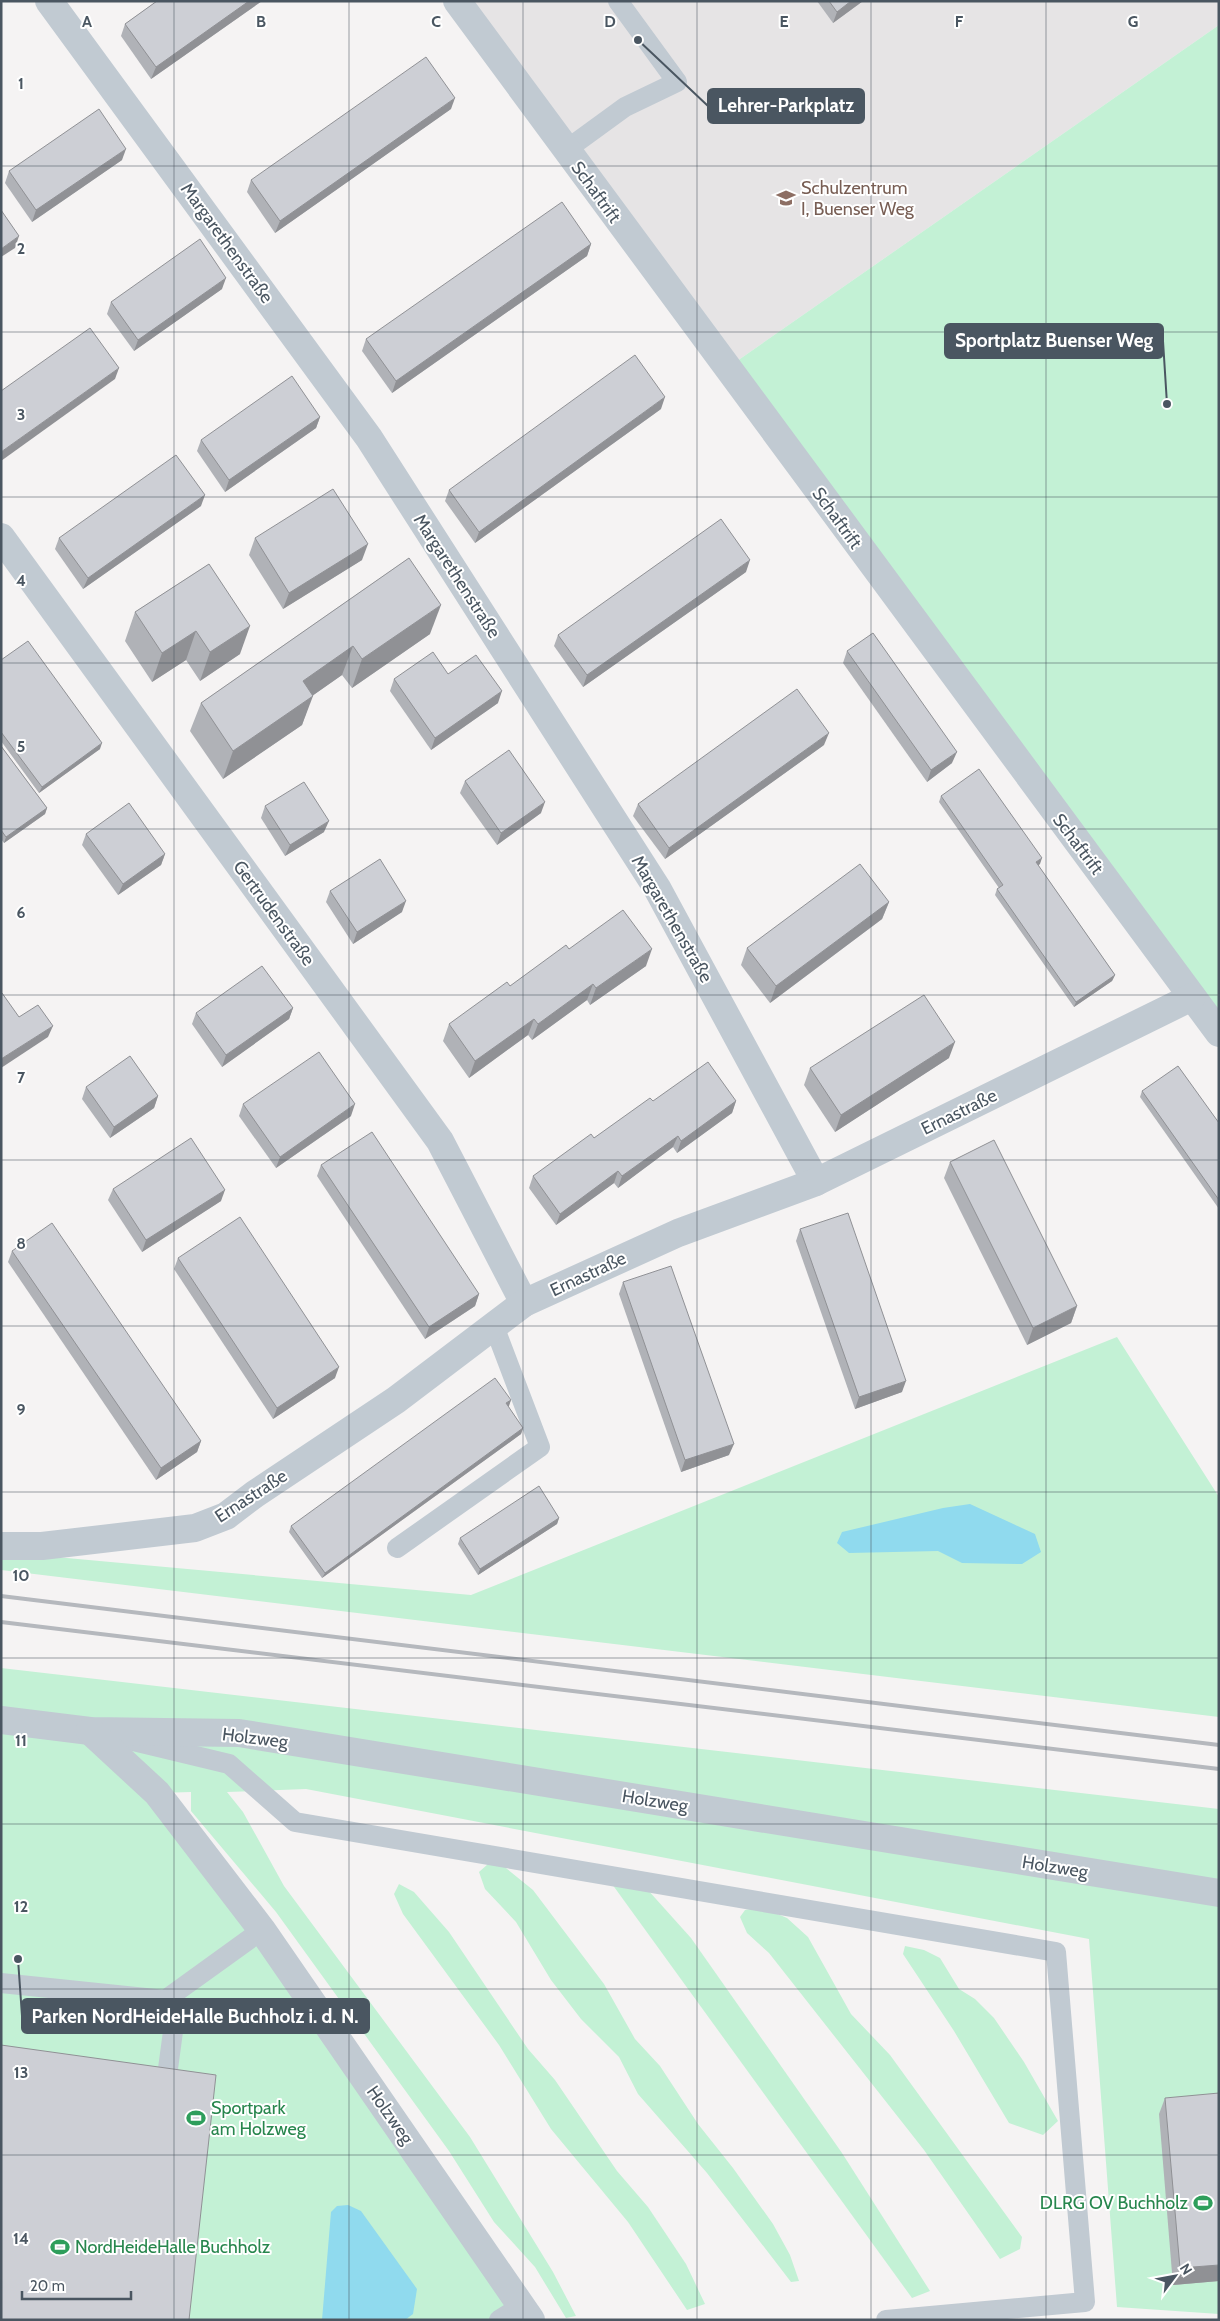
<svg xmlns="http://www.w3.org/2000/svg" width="1220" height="2321" font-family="Cabin,sans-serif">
	<rect width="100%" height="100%" fill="#f5f3f3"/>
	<polygon fill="#e6e4e5" points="457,1 1219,1 1219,25 727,368"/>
	<g fill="#c3f1d5">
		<polygon points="1219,25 1219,1033 727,368"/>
		<polygon points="1117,1337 1219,1497 1219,1717 1,1570 1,1552 471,1595"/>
		<polygon points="1,1668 1219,1809 1219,2314 1117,2307 1089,1939 306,1789 227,1792 243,1812 284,1886 470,2137 553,2272 576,2316 566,2318 535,2267 494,2222 449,2151 276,1912 191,1811 191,1792 158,1793 531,2320 1,2320"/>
		<polygon points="488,1864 501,1864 533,1890 604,1984 635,2039 660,2066 698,2124 733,2168 773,2224 790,2255 799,2281 791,2282 707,2173 638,2094 619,2057 581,2019 551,1980 516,1922 485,1889 479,1872"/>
		<polygon points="399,1884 414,1892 449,1932 528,2049 555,2080 617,2171 648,2207 686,2264 705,2304 687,2310 628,2222 551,2129 499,2045 403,1914 394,1894"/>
		<polygon points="612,1884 647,1889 691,1938 842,2153 930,2291 912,2298"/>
		<polygon points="761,1907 787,1918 808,1937 851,2014 890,2055 1022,2237 1020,2249 1000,2259 924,2150 769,1953 747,1933 740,1917 745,1910"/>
		<polygon points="905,1946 924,1950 940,1958 959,1989 975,1999 994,2018 1024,2062 1058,2121 1043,2135 1009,2123 954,2031 903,1954"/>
	</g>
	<g fill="#90daee">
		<polygon points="970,1504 1035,1534 1041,1552 1022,1564 962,1563 938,1551 849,1553 837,1543 842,1532 943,1508"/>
		<polygon points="348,2205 361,2211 417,2289 413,2314 405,2320 322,2320 331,2212 337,2206"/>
	</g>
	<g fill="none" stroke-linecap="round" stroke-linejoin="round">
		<g stroke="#c1cad2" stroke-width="20">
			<polyline points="566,150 625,107 677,82 618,1"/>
			<polyline points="397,1548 540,1447 494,1326"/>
			<polyline points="125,1739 229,1764 295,1822 1056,1952 1085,2302 886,2320"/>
			<polyline points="1,1983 165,2000 262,1930"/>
			<polyline points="165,2000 174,2024 165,2091"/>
			<polyline points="499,2320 521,2306"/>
		</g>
		<g stroke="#c1cad2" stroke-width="28">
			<polyline points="49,1 369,438 657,888 816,1182"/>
			<polyline points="457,1 1219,1033"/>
			<polyline points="1,537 440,1141 524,1303"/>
			<polyline points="1,1546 42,1546 195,1528 226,1516 255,1494 396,1400 524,1303 678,1233 816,1182 1192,997"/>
			<polyline points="1,1720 90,1731 239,1733 1219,1893"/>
			<polyline points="90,1731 157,1793 262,1930 531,2320"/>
		</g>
		<g stroke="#b5b8bd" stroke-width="4">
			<polyline points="1,1596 1219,1745"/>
			<polyline points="1,1622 1219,1769"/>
		</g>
	</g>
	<g fill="#b0b2b7">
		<polygon points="157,1 262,1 151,79 121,36 125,24"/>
		<polygon points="817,1 863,1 833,23"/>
		<polygon points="451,109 275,233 247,192 251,180"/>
		<polygon points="122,160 32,222 5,183 9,171"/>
		<polygon points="591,244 587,256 392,393 362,351 366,339"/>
		<polygon points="222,289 134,351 107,314 111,302"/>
		<polygon points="661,409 475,543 445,501 449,490"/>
		<polygon points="320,417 316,428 225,492 197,451 201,440"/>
		<polygon points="201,506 83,589 55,549 59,538"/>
		<polygon points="255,538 362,560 283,609 249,555"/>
		<polygon points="409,558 430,634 352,688 342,675 312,696 302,725 223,779 190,731 201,703"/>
		<polygon points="209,564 240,654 200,681 186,660 152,682 125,641 135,612"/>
		<polygon points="746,572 583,687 554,646 558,635"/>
		<polygon points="847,651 952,763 927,782 843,663"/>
		<polygon points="1,660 100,749 39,793 1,741"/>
		<polygon points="448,674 498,703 431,750 390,691 394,679"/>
		<polygon points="824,745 665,859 633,816 638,804"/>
		<polygon points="1,746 47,808 45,814 4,843 1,839"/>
		<polygon points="465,781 541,813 497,845 460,793"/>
		<polygon points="941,796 1040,864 1038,865 1115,975 1112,981 1074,1007 995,895 997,889 999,888 939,802"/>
		<polygon points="265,806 324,832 285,856 261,818"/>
		<polygon points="86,834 165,854 161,865 118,895 82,845"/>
		<polygon points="330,891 402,912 353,944 326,902"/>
		<polygon points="889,902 882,919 770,1003 741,965 747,948"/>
		<polygon points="569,949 646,966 590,1005 587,1000 532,1040 528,1035 469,1078 443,1041 449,1024"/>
		<polygon points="293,1008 289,1019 222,1067 192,1024 196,1013"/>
		<polygon points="949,1058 835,1132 804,1085 810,1068"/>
		<polygon points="86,1087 158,1096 154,1108 110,1138 82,1099"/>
		<polygon points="1142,1091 1219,1123 1219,1209 1140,1097"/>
		<polygon points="653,1101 736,1101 732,1113 677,1153 673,1147 618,1188 614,1183 556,1225 529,1188 533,1176"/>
		<polygon points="243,1104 351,1116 276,1168 239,1116"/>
		<polygon points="950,1162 1077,1306 1071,1323 1027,1345 944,1178"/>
		<polygon points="321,1165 479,1294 475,1306 425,1339 317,1176"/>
		<polygon points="113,1189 221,1201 142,1252 108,1200"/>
		<polygon points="800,1229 902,1392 855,1409 796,1241"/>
		<polygon points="12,1251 201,1441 197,1452 156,1480 8,1262"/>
		<polygon points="178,1258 335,1378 273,1419 174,1269"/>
		<polygon points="623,1282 729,1455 681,1472 619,1294"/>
		<polygon points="511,1400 508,1406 523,1428 521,1434 322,1578 289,1532 291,1526"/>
		<polygon points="559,1518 557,1524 478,1575 458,1544 460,1538"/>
		<polygon points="1165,2098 1219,2281 1173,2285 1159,2114"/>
	</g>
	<g fill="#909195">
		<polygon points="249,1 262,1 151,79 156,67"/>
		<polygon points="851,1 863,1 833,23 837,12"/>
		<polygon points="455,98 451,109 275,233 280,221"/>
		<polygon points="126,149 122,160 32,222 36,210"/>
		<polygon points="19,236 15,248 1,257 1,249"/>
		<polygon points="591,244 587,256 392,393 396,381"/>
		<polygon points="226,278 222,289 134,351 138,340"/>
		<polygon points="119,368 115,379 1,461 1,452"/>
		<polygon points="665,397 661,409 475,543 479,532"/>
		<polygon points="320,417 316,428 225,492 229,480"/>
		<polygon points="205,495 201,506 83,589 88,578"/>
		<polygon points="368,544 362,560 283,609 289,593"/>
		<polygon points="750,560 746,572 583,687 587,675"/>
		<polygon points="441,605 430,634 352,688 362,659"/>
		<polygon points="250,626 240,654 200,681 210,652"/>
		<polygon points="196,631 186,660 152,682 162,653"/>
		<polygon points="353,646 342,675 292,710 303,681"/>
		<polygon points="502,691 498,703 431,750 435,738"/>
		<polygon points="313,696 302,725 223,779 233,751"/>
		<polygon points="829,733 824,745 665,859 669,848"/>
		<polygon points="102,743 100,749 39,793 42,787"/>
		<polygon points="957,752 952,763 927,782 931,770"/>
		<polygon points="545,802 541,813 497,845 501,833"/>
		<polygon points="47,808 45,814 4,843 6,837"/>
		<polygon points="329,821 324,832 285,856 290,845"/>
		<polygon points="165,854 161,865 118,895 123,884"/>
		<polygon points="1042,858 1040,864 1034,868 1036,862"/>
		<polygon points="406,901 402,912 353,944 357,932"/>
		<polygon points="889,902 882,919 770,1003 776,986"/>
		<polygon points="652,949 646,966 590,1005 596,988"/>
		<polygon points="1115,975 1112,981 1074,1007 1076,1002"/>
		<polygon points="593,984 587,1000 532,1040 538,1024"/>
		<polygon points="293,1008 289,1019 222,1067 226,1055"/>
		<polygon points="534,1019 528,1035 469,1078 475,1061"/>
		<polygon points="53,1026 48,1037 1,1068 1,1059"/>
		<polygon points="955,1042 949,1058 835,1132 841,1115"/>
		<polygon points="158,1096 154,1108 110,1138 114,1127"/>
		<polygon points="736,1101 732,1113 677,1153 681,1141"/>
		<polygon points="355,1104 351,1116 276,1168 280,1157"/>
		<polygon points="678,1136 673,1147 618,1188 622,1176"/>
		<polygon points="618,1171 614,1183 556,1225 560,1214"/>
		<polygon points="225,1190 221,1201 142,1252 146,1240"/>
		<polygon points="479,1294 475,1306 425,1339 429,1327"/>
		<polygon points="1077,1306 1071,1323 1027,1345 1033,1328"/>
		<polygon points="339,1367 335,1378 273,1419 277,1408"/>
		<polygon points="906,1381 902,1392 855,1409 859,1397"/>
		<polygon points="511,1400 509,1406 504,1409 506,1403"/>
		<polygon points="523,1428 521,1434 322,1578 325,1573"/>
		<polygon points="201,1441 197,1452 156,1480 161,1468"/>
		<polygon points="734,1444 729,1455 681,1472 685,1460"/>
		<polygon points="559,1518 557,1524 478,1575 480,1569"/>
		<polygon points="1219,2265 1219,2281 1173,2285 1180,2268"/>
	</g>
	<g fill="#cdcfd5" stroke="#909195">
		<polygon points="157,1 249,1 156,67 125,24"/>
		<polygon points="829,1 851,1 837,12"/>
		<polygon points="426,57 455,98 280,221 251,180"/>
		<polygon points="99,109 126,149 36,210 9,171"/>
		<polygon points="562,202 591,244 396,381 366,339"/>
		<polygon points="1,210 19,236 1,249"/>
		<polygon points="200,239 226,278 138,340 111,302"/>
		<polygon points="90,328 119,368 1,452 1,391"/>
		<polygon points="635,355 665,397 479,532 449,490"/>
		<polygon points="292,376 320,417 229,480 201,440"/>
		<polygon points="176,455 205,495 88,578 59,538"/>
		<polygon points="333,489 368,544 289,593 255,538"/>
		<polygon points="721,519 750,560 587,675 558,635"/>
		<polygon points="409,558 441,605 362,659 353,646 303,681 313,696 233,751 201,703"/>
		<polygon points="209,564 250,626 210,652 196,631 162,653 135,612"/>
		<polygon points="873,633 957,752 931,770 847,651"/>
		<polygon points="28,641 102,743 42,787 1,732 1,660"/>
		<polygon points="433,652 448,674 476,655 502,691 435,738 394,679"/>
		<polygon points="797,689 829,733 669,848 638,804"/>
		<polygon points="1,746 47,808 6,837 1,830"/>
		<polygon points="509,750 545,802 501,833 465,781"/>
		<polygon points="979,769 1042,858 1036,862 1115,975 1076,1002 997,889 1003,885 941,796"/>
		<polygon points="304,782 329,821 290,845 265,806"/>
		<polygon points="129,803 165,854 123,884 86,834"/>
		<polygon points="380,859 406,901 357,932 330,891"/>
		<polygon points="860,864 889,902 776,986 747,948"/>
		<polygon points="623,910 652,949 596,988 593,984 538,1024 534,1019 475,1061 449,1024 507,982 510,986 566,945 569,949"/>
		<polygon points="262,966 293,1008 226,1055 196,1013"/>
		<polygon points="2,993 19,1017 38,1005 53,1026 1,1059 1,994"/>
		<polygon points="924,995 955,1042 841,1115 810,1068"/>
		<polygon points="319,1052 355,1104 280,1157 243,1104"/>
		<polygon points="130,1056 158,1096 114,1127 86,1087"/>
		<polygon points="708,1062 736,1101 681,1141 678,1136 622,1176 618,1171 560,1214 533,1176 591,1134 594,1138 650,1098 653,1101"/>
		<polygon points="1178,1066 1219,1123 1219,1200 1142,1091"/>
		<polygon points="372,1132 479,1294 429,1327 321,1165"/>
		<polygon points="191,1138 225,1190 146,1240 113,1189"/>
		<polygon points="994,1140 1077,1306 1033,1328 950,1162"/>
		<polygon points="848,1213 906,1381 859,1397 800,1229"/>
		<polygon points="240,1217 339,1367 277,1408 178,1258"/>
		<polygon points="52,1223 201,1441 161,1468 12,1251"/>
		<polygon points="671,1266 734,1444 685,1460 623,1282"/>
		<polygon points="495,1378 511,1400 506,1403 523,1428 325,1573 291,1526"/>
		<polygon points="539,1486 559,1518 480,1569 460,1538"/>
		<polygon points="1,2045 216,2075 189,2320 1,2320"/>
		<polygon points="1219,2093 1219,2265 1180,2268 1165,2098"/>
	</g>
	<path fill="none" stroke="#4a5661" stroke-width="1" stroke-opacity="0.55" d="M174 1V2320M349 1V2320M523 1V2320M697 1V2320M871 1V2320M1046 1V2320M1 166H1219M1 332H1219M1 497H1219M1 663H1219M1 829H1219M1 995H1219M1 1160H1219M1 1326H1219M1 1492H1219M1 1658H1219M1 1824H1219M1 1989H1219M1 2155H1219"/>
	<defs>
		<g id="school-bare" transform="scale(1.5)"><path d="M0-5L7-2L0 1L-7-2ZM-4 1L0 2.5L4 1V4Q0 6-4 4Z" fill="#8d6e63" stroke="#fff" stroke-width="2.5" paint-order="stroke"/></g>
		<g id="stadium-bare" transform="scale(1.5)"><path d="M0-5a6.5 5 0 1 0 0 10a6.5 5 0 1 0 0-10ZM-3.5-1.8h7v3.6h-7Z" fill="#2e9e5b" stroke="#fff" stroke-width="2.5" paint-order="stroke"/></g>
	</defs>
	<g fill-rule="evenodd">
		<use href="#school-bare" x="786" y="198"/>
		<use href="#stadium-bare" x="196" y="2118"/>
		<use href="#stadium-bare" x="1203" y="2203"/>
		<use href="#stadium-bare" x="60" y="2247"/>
	</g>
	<g text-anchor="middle" stroke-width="4" stroke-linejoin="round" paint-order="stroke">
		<g font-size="18" fill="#785e54" stroke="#fff" text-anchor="start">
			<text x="801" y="194">Schulzentrum<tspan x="801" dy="21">I, Buenser Weg</tspan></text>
		</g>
		<g font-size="18" fill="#4a5661" stroke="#fff">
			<text transform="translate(596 192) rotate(54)" y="6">Schaftrift</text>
			<text transform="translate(227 243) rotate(54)" y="6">Margarethenstraße</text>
			<text transform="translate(837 518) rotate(54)" y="6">Schaftrift</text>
			<text transform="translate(457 576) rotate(57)" y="6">Margarethenstraße</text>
			<text transform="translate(1078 844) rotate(53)" y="6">Schaftrift</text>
			<text transform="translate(274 913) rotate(54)" y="6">Gertrudenstraße</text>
			<text transform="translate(672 919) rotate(60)" y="6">Margarethenstraße</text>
			<text transform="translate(959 1112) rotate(-26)" y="6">Ernastraße</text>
			<text transform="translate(588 1274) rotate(-25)" y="6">Ernastraße</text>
			<text transform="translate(251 1496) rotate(-33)" y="6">Ernastraße</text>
			<text transform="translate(255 1738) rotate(7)" y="6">Holzweg</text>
			<text transform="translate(655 1801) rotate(9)" y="6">Holzweg</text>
			<text transform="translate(1055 1867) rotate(9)" y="6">Holzweg</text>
			<text transform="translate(390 2115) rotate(55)" y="6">Holzweg</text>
		</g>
		<g font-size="18" fill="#27864d" stroke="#fff" text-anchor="start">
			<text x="211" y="2114">Sportpark<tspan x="211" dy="21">am Holzweg</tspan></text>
			<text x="1188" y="2209" text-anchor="end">DLRG OV Buchholz</text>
			<text x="75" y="2253">NordHeideHalle Buchholz</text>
		</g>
	</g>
	<g font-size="16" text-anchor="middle" font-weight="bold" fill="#4a5661" stroke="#fff" stroke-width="4" stroke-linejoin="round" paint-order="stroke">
		<text x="87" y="27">A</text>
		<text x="261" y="27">B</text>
		<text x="436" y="27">C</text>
		<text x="610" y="27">D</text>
		<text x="784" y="27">E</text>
		<text x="959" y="27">F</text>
		<text x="1133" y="27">G</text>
		<text x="21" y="89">1</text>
		<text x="21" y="254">2</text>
		<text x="21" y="420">3</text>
		<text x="21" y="586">4</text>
		<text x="21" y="752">5</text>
		<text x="21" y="918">6</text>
		<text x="21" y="1083">7</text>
		<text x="21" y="1249">8</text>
		<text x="21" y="1415">9</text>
		<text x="21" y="1581">10</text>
		<text x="21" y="1746">11</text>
		<text x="21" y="1912">12</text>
		<text x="21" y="2078">13</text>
		<text x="21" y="2244">14</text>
	</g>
	<path fill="none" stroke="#4a5661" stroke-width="2" d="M638 40L708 106M1167 404L1163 341M18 1959L22 2016"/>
	<g fill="#4a5661" stroke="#fff" stroke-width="2">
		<circle cx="638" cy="40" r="5"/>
		<circle cx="1167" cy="404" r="5"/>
		<circle cx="18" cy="1959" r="5"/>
	</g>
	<g fill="#4a5661" stroke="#4a5661" stroke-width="2">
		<rect x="708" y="89" width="156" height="34" rx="5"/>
		<rect x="945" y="324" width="218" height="34" rx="5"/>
		<rect x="22" y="1999" width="347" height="34" rx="5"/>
	</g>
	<g font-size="19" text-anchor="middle" font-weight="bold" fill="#fff">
		<text x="786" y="112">Lehrer-Parkplatz</text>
		<text x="1054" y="347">Sportplatz Buenser Weg</text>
		<text x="195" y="2023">Parken NordHeideHalle Buchholz i. d. N.</text>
	</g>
	<rect width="1220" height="2321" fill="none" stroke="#4a5661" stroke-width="5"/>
	<g transform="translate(1175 2276) rotate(58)" stroke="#ffffff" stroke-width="4" paint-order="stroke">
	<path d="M0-4L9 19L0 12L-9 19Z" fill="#4a5661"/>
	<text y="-8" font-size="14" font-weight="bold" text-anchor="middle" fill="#4a5661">N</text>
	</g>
	<path d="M22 2291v8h109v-8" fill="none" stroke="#4a5661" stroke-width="2.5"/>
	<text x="30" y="2291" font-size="15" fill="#4a5661" stroke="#ffffff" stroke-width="4" paint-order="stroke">20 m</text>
</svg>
